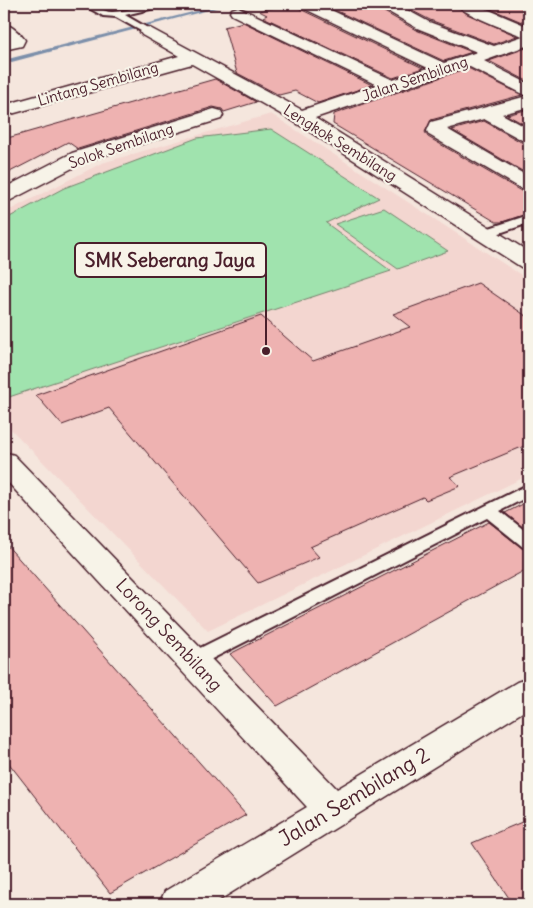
<svg xmlns="http://www.w3.org/2000/svg" width="533" height="908" font-family="Delius,sans-serif">
	<rect width="100%" height="100%" fill="#f5e6dd"/>
	<filter id="ink" filterUnits="userSpaceOnUse"><feTurbulence type="fractalNoise" baseFrequency=".02" numOctaves="2"/><feDisplacementMap in="SourceGraphic" scale="10" xChannelSelector="R" yChannelSelector="G"/><feConvolveMatrix kernelMatrix="1 2 1 2 8 2 1 2 1" color-interpolation-filters="sRGB"/></filter>
	<g filter="url(#ink)">
		<polygon fill="#f3d6d0" points="271,114 529,280 529,475 208,631 4,422 4,213 102,163"/>
		<g fill="#a0e3ae" stroke="#75816c">
			<polygon points="271,129 379,198 326,223 391,271 9,397 4,385 4,220 64,188 197,138"/>
			<polygon points="384,208 448,251 398,269 335,224"/>
		</g>
		<g fill="none" stroke-linecap="round" stroke-linejoin="round">
			<polygon fill="#7c8faa" fill-rule="evenodd" points="224,4 231,4 4,64 4,60"/>
		</g>
		<g fill="#eeb2b1" stroke="#4a1f2b">
			<polygon points="289,4 296,4 300,9 423,68 393,78 263,17 267,15 259,11"/>
			<polygon points="322,4 375,4 379,9 416,30 472,52 444,61"/>
			<polygon points="399,4 454,4 467,14 517,36 494,44 430,20"/>
			<polygon points="479,4 529,4 529,25"/>
			<polygon points="243,22 372,85 318,103 295,91 279,95 237,73 224,27"/>
			<polygon points="529,47 529,82 489,61"/>
			<polygon points="468,68 522,95 431,120 425,132 428,137 521,191 529,193 529,213 502,222 496,222 333,124 334,114"/>
			<polygon points="215,79 256,102 224,112 222,109 213,107 78,149 68,142 4,175 4,139"/>
			<polygon points="529,109 529,127 507,115"/>
			<polygon points="484,121 521,142 529,144 529,175 452,130"/>
			<polygon points="478,283 529,318 529,444 450,477 460,486 426,500 423,497 310,547 319,557 258,583 109,408 62,425 36,395 261,316 313,361 410,327 393,314"/>
			<polygon points="529,501 529,532 505,513"/>
			<polygon points="489,522 522,548 529,551 529,568 277,706 230,654"/>
			<polygon points="4,542 246,815 110,893 4,757"/>
			<polygon points="529,819 529,904 513,904 472,843"/>
		</g>
		<g fill="none" stroke-linecap="round" stroke-linejoin="round">
			<g stroke="#4a1f2b" stroke-width="4">
				<g id="service">
					<path d="M82 4C97 3 103 13 113 12 131 11 146 3 165 4L163 6 125 15 151 30 153 32 148 35 116 17 103 16Z"/>
					<polygon points="529,215 529,223 485,238 479,234 480,231"/>
					<polygon points="529,484 529,496 500,511 529,534 529,549 523,547 487,518 200,665 193,667 186,665 183,660 186,655"/>
				</g>
			</g>
			<g stroke="#4a1f2b" stroke-width="3">
				<g id="minor">
					<path d="M298 4H318L444 63 477 52 417 28 380 7 377 4H396L429 22 494 46 523 36C510 31 463 14 456 4H475L529 27V45L484 61 529 84V107L502 114 529 129V142L522 140 484 119 447 129 529 177V191L522 189 429 135 427 131 431 122 527 96 468 66 315 118 529 252V269L521 267 293 121 192 64 4 116V105L179 56 142 35 140 32 142 29 148 27 302 110 377 85 232 15 230 12 232 9 238 7 393 80 428 68 301 7Z"/>
					<path d="M4 24C12 26 20 33 25 40L22 46 4 50V40L6 39 4 37Z"/>
					<polygon points="214,109 221,111 223,115 221,119 86,161 11,200 4,202 4,188 72,153"/>
					<polygon points="4,452 14,455 337,789 517,682 529,678 529,708 213,904 159,904 165,891 307,807 4,478"/>
				</g>
			</g>
			<use href="#service" fill="#f7f3e8" fill-rule="evenodd"/>
			<use href="#minor" fill="#f7f3e8" fill-rule="evenodd"/>
		</g>
	</g>
	<g text-anchor="middle" stroke-width="4.5" stroke-linejoin="round" paint-order="stroke">
		<g font-size="15" fill="#4a1f2b" stroke="#f7f3e8">
			<text transform="translate(415 79) rotate(-19)" y="5">Jalan Sembilang</text>
			<text transform="translate(98 84) rotate(-16)" y="5">Lintang Sembilang</text>
			<text transform="translate(340 143) rotate(32)" y="5">Lengkok Sembilang</text>
			<text transform="translate(121 146) rotate(-19)" y="5">Solok Sembilang</text>
		</g>
		<g font-size="18" fill="#4a1f2b" stroke="#f7f3e8">
			<text transform="translate(169 635) rotate(47)" y="6">Lorong Sembilang</text>
		</g>
		<g font-size="21" fill="#4a1f2b" stroke="#f7f3e8">
			<text transform="translate(354 797) rotate(-31)" y="7">Jalan Sembilang 2</text>
		</g>
	</g>
	<path fill="none" stroke="#4a1f2b" stroke-width="2" d="M266 351L266 260"/>
	<circle fill="#4a1f2b" stroke="#f7f3e8" stroke-width="2" cx="266" cy="351" r="5"/>
	<rect fill="#f7f3e8" stroke="#4a1f2b" stroke-width="2" x="75" y="243" width="191" height="34" rx="5"/>
	<g font-size="19" text-anchor="middle" font-weight="bold" fill="#4a1f2b">
		<text x="170" y="267">SMK Seberang Jaya</text>
	</g>
	<rect width="533" height="908" fill="none" stroke="#f7f3e8" stroke-width="20"/>
	<rect x="10" y="10" width="513" height="888" fill="none" stroke="#4a1f2b" stroke-width="2" filter="url(#ink)"/>
</svg>
